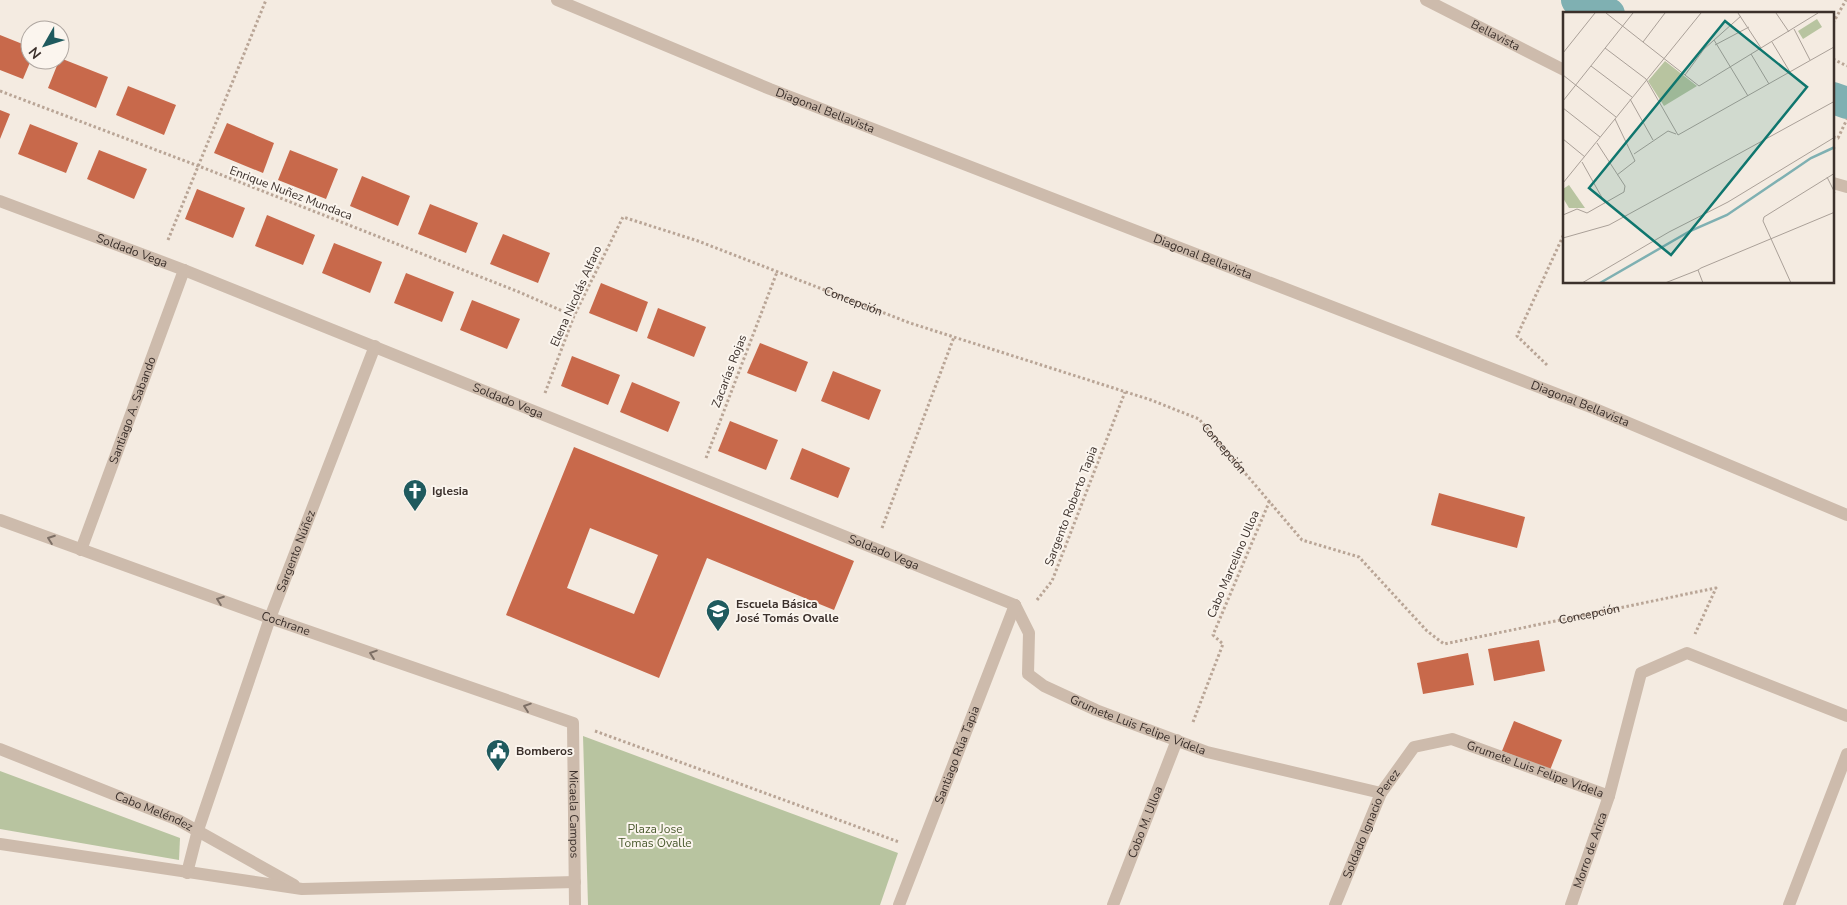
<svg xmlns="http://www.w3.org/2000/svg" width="1847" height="905" font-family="'Nunito Sans',sans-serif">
	<rect width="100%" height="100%" fill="#f4ebe1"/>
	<g fill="#b8c4a0">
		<polygon points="583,736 898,853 880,905 588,905"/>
		<polygon points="0,771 180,838 179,860 0,829"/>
	</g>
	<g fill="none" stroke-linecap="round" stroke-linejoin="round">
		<g stroke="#7fb0b2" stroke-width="32">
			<polyline points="1577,0 1609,14"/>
			<polyline points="1833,98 1847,103"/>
		</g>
	</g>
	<g fill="#c8694b" fill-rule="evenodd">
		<polygon points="0,35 30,47 31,60 23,79 0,70"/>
		<polygon points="60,58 108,77 96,108 48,88"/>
		<polygon points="128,86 176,105 164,135 116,115"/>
		<polygon points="0,110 10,114 0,139"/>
		<polygon points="227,123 274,143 263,173 214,153"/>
		<polygon points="30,124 78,143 66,173 18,154"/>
		<polygon points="99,150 147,169 134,199 87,179"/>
		<polygon points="290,150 338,169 326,199 278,180"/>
		<polygon points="362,176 410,196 398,226 350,206"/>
		<polygon points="197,189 245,208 233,238 185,219"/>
		<polygon points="430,204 478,223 466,253 418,234"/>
		<polygon points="267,215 315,235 303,265 255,246"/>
		<polygon points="503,234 550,253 538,283 490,264"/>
		<polygon points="334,243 382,262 370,293 322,273"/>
		<polygon points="406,273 454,292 442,322 394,303"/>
		<polygon points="601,283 648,302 637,332 589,313"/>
		<polygon points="472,300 520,319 507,349 460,330"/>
		<polygon points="658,308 706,327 694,357 647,338"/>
		<polygon points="760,343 808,362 796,392 747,373"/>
		<polygon points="572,356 620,375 608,405 561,386"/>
		<polygon points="833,371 881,390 869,420 821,401"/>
		<polygon points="632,382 680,402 668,432 620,412"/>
		<polygon points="730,421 778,440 766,470 718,451"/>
		<path d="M574 447 854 561 834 610 707 558 659 678 506 615ZM590 528 658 555 634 614 567 588Z"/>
		<polygon points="802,448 850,468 838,498 790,479"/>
		<polygon points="1439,493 1525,517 1517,548 1431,525"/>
		<polygon points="1539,640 1545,671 1494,681 1488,649"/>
		<polygon points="1468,653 1474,685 1423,694 1417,663"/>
		<polygon points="1514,721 1562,740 1550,770 1502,751"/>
	</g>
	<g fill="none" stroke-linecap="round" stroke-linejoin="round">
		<g stroke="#b9a596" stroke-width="3" stroke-dasharray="2.5 2.5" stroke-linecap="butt">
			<polyline points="1833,23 1846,0"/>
			<polyline points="1833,59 1847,66"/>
			<polyline points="0,91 209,170 519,292 574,316"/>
			<polyline points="1833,137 1838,138 1847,119"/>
			<polyline points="168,240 266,0"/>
			<polyline points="1547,365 1517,336 1564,234"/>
			<path id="s1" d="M545 393 574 316 623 217 698 241 910 323 1151 400 1199 419 1302 540 1359 557 1427 631 1444 644 1716 588 1695 634"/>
			<polyline points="706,458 777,272"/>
			<polyline points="882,528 954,337"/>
			<polyline points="1037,600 1052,581 1125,392"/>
			<polyline points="1193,722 1223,644 1213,635 1270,500"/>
			<polyline points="595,731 899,842"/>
		</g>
		<g stroke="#cdbbac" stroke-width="12">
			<path id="s2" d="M1426 0 1564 70"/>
			<polyline points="1833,183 1847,187"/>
			<path id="s3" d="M0 201 184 270 1015 605"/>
			<path id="s4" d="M81 550 184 270"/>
			<path id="s5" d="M1015 605 1029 633 1028 674 1044 686 1096 710 1207 752 1381 793"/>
			<path id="s6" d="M0 749 178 820 294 885"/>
			<polyline points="0,844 302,889 575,882"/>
			<path id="s7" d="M187 873 198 830 270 618 375 346"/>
			<path id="s8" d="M899 905 1015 605"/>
			<path id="s9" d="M1113 905 1177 740"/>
			<path id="s10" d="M1335 905 1381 793 1414 747 1452 739 1609 796"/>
			<path id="s11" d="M1571 905 1609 796 1641 673 1687 653 1847 716"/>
			<polyline points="1789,905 1847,754"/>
		</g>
		<g stroke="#cdbbac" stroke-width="12">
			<path id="s12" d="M557 0 770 89 1593 408 1847 515"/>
			<path id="s13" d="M0 520 270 618 573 723 575 905"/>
		</g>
	</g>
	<defs><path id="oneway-chevron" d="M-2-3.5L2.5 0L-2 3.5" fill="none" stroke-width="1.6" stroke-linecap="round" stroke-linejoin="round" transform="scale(1.25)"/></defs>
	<g stroke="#7d6f65">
		<use href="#oneway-chevron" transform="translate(51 539) rotate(-160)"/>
		<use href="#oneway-chevron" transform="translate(220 600) rotate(-160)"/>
		<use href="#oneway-chevron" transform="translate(373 654) rotate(-161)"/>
		<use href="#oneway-chevron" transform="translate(527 707) rotate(-161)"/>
	</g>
	<defs>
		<g id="church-pin" transform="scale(1.25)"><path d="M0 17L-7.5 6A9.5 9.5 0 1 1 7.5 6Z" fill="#1f5a5e" stroke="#fbf5ee"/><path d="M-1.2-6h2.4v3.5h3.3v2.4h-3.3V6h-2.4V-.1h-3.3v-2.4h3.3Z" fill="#fff"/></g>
		<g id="school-pin" transform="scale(1.25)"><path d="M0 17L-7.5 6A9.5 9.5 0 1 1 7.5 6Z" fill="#1f5a5e" stroke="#fbf5ee"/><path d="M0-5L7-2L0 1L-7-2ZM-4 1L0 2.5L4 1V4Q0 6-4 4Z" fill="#fff"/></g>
		<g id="civic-pin" transform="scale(1.25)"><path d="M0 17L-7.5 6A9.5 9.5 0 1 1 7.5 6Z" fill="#1f5a5e" stroke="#fbf5ee"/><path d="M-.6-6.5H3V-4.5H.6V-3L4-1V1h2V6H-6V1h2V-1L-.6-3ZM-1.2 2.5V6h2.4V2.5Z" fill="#fff"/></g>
	</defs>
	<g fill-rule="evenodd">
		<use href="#church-pin" x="415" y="491"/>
		<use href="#school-pin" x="718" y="611"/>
		<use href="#civic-pin" x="498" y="751"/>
	</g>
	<g text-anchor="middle" stroke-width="4" stroke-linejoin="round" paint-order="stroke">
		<g font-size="12" fill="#3b302b" stroke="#fbf5ee">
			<text dy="4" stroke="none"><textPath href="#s2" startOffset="78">Bellavista</textPath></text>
			<text dy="4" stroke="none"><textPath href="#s12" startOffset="290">Diagonal Bellavista</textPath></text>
			<text transform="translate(291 193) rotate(21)" y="4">Enrique Nuñez Mundaca</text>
			<text dy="4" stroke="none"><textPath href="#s3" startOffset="141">Soldado Vega</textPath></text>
			<text dy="4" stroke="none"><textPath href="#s12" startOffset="695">Diagonal Bellavista</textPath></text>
			<text transform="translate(576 296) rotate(-66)" y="4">Elena Nicolás Alfaro</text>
			<text dy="4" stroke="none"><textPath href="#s1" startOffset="438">Concepción</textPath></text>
			<text transform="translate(729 371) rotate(-69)" y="4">Zacarías Rojas</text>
			<text dy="4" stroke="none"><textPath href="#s3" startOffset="546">Soldado Vega</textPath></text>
			<text dy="4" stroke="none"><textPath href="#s12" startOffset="1100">Diagonal Bellavista</textPath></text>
			<text dy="4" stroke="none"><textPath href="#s4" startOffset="149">Santiago A. Sabando</textPath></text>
			<text dy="4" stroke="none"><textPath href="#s1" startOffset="842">Concepción</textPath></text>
			<text transform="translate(1071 506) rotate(-69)" y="4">Sargento Roberto Tapia</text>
			<text dy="4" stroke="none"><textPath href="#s7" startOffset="340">Sargento Núñez</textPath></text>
			<text dy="4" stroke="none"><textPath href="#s3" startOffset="951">Soldado Vega</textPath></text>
			<text transform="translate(1233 564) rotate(-67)" y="4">Cabo Marcelino Ulloa</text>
			<text dy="4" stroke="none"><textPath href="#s1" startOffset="1292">Concepción</textPath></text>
			<text dy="4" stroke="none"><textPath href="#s13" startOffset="304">Cochrane</textPath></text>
			<text dy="4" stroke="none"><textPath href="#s5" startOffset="194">Grumete Luis Felipe Videla</textPath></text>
			<text dy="4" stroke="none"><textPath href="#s8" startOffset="161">Santiago Rúa Tapia</textPath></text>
			<text dy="4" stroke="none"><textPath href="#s10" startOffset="305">Grumete Luis Felipe Videla</textPath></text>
			<text dy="4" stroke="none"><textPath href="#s6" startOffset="166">Cabo Meléndez</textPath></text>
			<text dy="4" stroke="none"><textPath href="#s13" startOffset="699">Micaela Campos</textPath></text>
			<text dy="4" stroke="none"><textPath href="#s9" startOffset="89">Cobo M. Ulloa</textPath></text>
			<text dy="4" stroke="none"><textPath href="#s10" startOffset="89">Soldado Ignacio Perez</textPath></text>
			<text dy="4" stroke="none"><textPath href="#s11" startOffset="58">Morro de Arica</textPath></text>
		</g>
		<g font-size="12" font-weight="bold" fill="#3b302b" stroke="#fbf5ee" text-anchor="start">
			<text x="432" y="495">Iglesia</text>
			<text x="736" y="608">Escuela Básica<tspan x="736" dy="14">José Tomás Ovalle</tspan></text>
			<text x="516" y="755">Bomberos</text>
		</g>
		<g font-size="12" fill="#4a5a2e" stroke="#fbf5ee">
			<text x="655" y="833">Plaza Jose<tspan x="655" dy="14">Tomas Ovalle</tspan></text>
		</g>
	</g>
	<g transform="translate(1563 12)">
		<rect width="271" height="271" fill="#f4ebe1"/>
		<path d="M254 7 259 15 240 27 235 19ZM102 49 134 74 101 94 85 69ZM6 173 22 196H6L0 186V177Z" fill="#b8c4a0"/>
		<path fill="none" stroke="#7fb0b2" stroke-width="2.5" d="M37 271 127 219 164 203 248 146 272 135"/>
		<path fill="none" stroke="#aaa098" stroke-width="1" d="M43 1 136 74 255 1M175 1 198 36M213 1 226 20M231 17 247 48M151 28 185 84M80 30 102 1M209 30 227 60M152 33 186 15M42 36 83 67 115 123M0 41 32 1M188 42 206 72M28 54 69 85M0 63 53 105M122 63 141 37 178 4M67 87 90 128M0 89 70 1M0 96 37 125M52 107 72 149 54 163M115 123 271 35M0 127 22 145M71 142 105 119 113 122M19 150 42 191M264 165 272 181M0 171 138 1M0 203 14 197 24 201 61 180 62 174 34 131M0 226 46 213 272 89M19 271 106 220 165 190 272 125M102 271 135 258M140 271 135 258 138 256 272 200M228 271 200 209 201 205 272 161"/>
		<path fill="#0f766e" fill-opacity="0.15" stroke="#0f766e" stroke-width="2.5" d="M162 9 244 75 108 243 26 176Z"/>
		<rect width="271" height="271" fill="none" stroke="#3b302b" stroke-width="2.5"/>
	</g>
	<g transform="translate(45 45) rotate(231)"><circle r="24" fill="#fbf5ee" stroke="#aea6a0"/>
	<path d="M0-4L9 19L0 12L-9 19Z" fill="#1f5a5e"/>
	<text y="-8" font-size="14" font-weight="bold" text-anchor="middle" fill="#3b302b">N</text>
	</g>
</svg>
